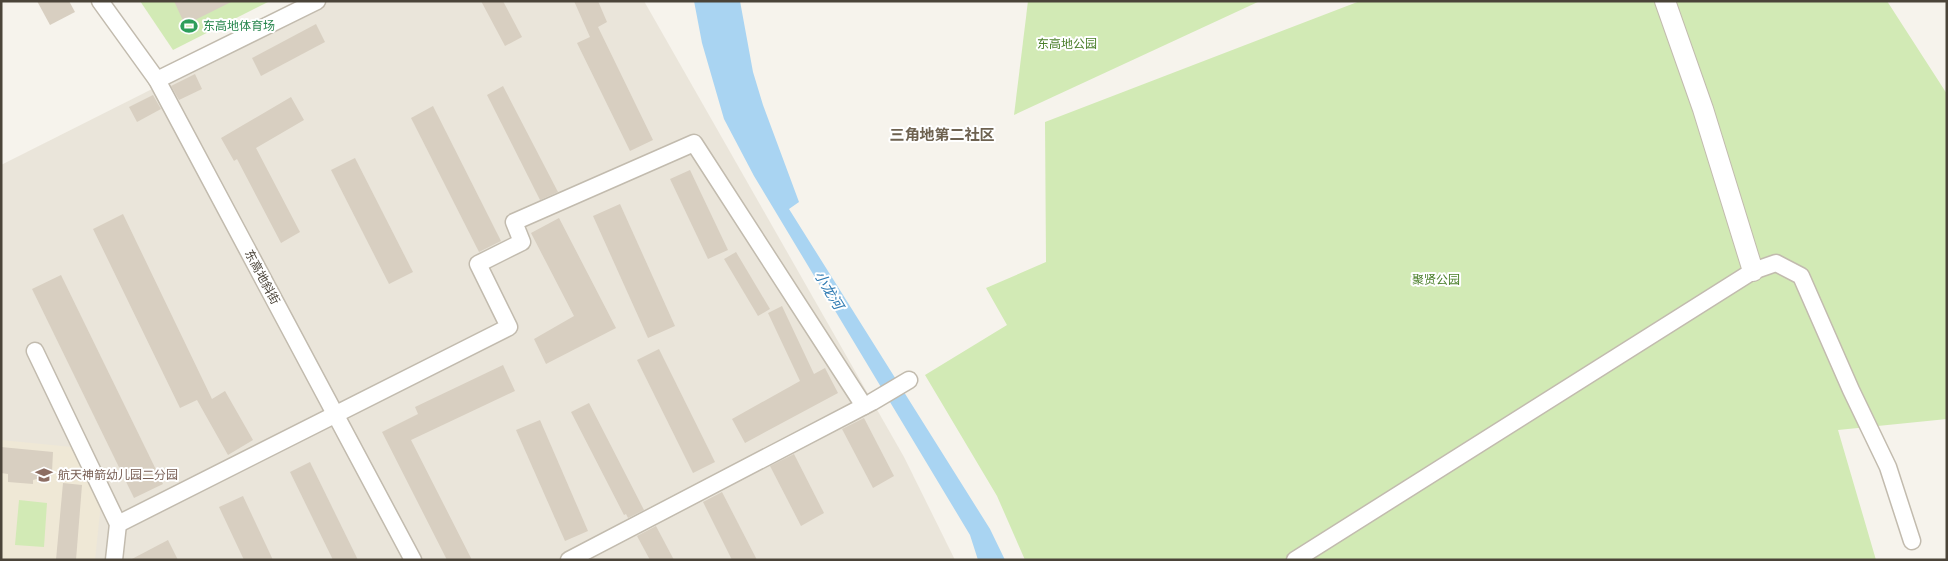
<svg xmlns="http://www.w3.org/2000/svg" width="1948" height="561" font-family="'Public Sans','Noto Sans SC',sans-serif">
	<rect width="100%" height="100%" fill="#f6f3ec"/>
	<polygon fill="#eae5da" points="327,1 644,1 904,457 955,560 1,560 1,165"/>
	<polygon fill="#efe8d6" points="1,440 72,447 101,503 95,560 1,560"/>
	<g fill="#d2eab5">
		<polygon points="140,1 270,1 173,50"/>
		<polygon points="1028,1 1260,1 1014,115"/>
		<polygon points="1360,1 1887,1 1947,94 1947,419 1838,430 1876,560 1025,560 997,496 925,375 1007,325 986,288 1046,262 1045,122"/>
		<polygon points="19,500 47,503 44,547 15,545"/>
	</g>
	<polygon fill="#a9d4f2" points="694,1 740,1 753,72 763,105 799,202 789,209 990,529 1005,560 978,560 970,535 754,176 724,119 702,43"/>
	<g fill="#d8cfc1">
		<polygon points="37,1 69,1 75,12 50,25"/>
		<polygon points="174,1 233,1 185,25"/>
		<polygon points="481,1 503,1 522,37 505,46"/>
		<polygon points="574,1 598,1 607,22 598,27 653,140 630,151 577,43 590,37"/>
		<polygon points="316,24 325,42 261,76 252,58"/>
		<polygon points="195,74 202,89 179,100 171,86"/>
		<polygon points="503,86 558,192 540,200 487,95"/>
		<polygon points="153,95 161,109 137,122 129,107"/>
		<polygon points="291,97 304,120 256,148 300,232 281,243 237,159 234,161 221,138"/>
		<polygon points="433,106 501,241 479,252 411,118"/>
		<polygon points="355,158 413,272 389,284 331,170"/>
		<polygon points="690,170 728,250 708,259 670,179"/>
		<polygon points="620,204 675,326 648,338 593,216"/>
		<polygon points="123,214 212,399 225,391 253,440 228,455 197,400 180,408 93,229"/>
		<polygon points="559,218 616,328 546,364 534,339 574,316 531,233"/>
		<polygon points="736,252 770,309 758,316 724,259"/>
		<polygon points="61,275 163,484 134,498 32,289"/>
		<polygon points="782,306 814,374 825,368 838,393 745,443 732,419 800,381 768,313"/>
		<polygon points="659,349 715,462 693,473 637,360"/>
		<polygon points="503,365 515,391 411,440 472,560 447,560 382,432 418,414 415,407"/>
		<polygon points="589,403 644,510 628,518 626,514 624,515 571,412"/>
		<polygon points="864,418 894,476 873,488 842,429"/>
		<polygon points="540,420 588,531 565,541 516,430"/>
		<polygon points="1,447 53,452 52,472 44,477 33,480 33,484 8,482 8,474 1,473"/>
		<polygon points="794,454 824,513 801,526 770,466"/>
		<polygon points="310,462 358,560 333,560 290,472"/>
		<polygon points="63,483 82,485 76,560 56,560"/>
		<polygon points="722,492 757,560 732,560 703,502"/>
		<polygon points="243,496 273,560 244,560 219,507"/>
		<polygon points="656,526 674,560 650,560 637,536"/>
		<polygon points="168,540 178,560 130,560"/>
	</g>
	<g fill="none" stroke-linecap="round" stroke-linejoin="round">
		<g stroke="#c2bbae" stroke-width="19">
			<g id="minor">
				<polyline points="100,1 157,80 413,560"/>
				<polyline points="157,80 317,1"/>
				<polyline points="35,351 118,524 114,560"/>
				<polyline points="118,524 509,327 478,264 522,242 514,222 694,143 864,406"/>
				<polyline points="569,560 872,402 909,380"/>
				<polyline points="1295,560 1753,271 1776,263 1801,276 1851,390 1888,467 1912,541"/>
			</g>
		</g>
		<g stroke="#c2bbae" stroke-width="22">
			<polyline id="tertiary" points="1665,1 1703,109 1753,271"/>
		</g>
		<use href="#minor" stroke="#fff" stroke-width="16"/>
		<use href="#tertiary" stroke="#fff" stroke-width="20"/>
	</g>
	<defs>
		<g id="stadium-bare" transform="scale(1.35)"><path d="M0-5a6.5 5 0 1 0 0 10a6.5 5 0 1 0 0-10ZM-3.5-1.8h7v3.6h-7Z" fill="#2e9e5b" stroke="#fff" stroke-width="2.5" paint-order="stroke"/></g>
		<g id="school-bare" transform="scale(1.35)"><path d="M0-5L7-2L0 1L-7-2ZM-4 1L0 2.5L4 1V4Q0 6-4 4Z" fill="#8d6e63" stroke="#fff" stroke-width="2.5" paint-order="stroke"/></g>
	</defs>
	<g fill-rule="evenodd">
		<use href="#stadium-bare" x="189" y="26"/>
		<use href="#school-bare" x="44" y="475"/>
	</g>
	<g text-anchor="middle" stroke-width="4" stroke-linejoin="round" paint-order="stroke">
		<g font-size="12" fill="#27864d" stroke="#fff" text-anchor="start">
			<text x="203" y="30">东高地体育场</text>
		</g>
		<g font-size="12" fill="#4a7f2a" stroke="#fff">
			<text x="1067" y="48">东高地公园</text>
			<text x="1436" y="284">聚贤公园</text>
		</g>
		<g font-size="12" fill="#4b4439" stroke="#fff">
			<text transform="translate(262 277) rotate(62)" y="4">东高地斜街</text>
		</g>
		<g font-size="12" fill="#785e54" stroke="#fff" text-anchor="start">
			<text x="58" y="479">航天神箭幼儿园二分园</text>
		</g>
		<g font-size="14" font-style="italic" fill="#2e7ab2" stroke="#fff">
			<text transform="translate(829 290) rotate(59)" y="5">小龙河</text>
		</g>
		<g font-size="15" font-weight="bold" fill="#6e6250" stroke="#fff">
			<text x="942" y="140">三角地第二社区</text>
		</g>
	</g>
	<rect width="1948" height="561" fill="none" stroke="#4b4439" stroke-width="5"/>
</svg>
